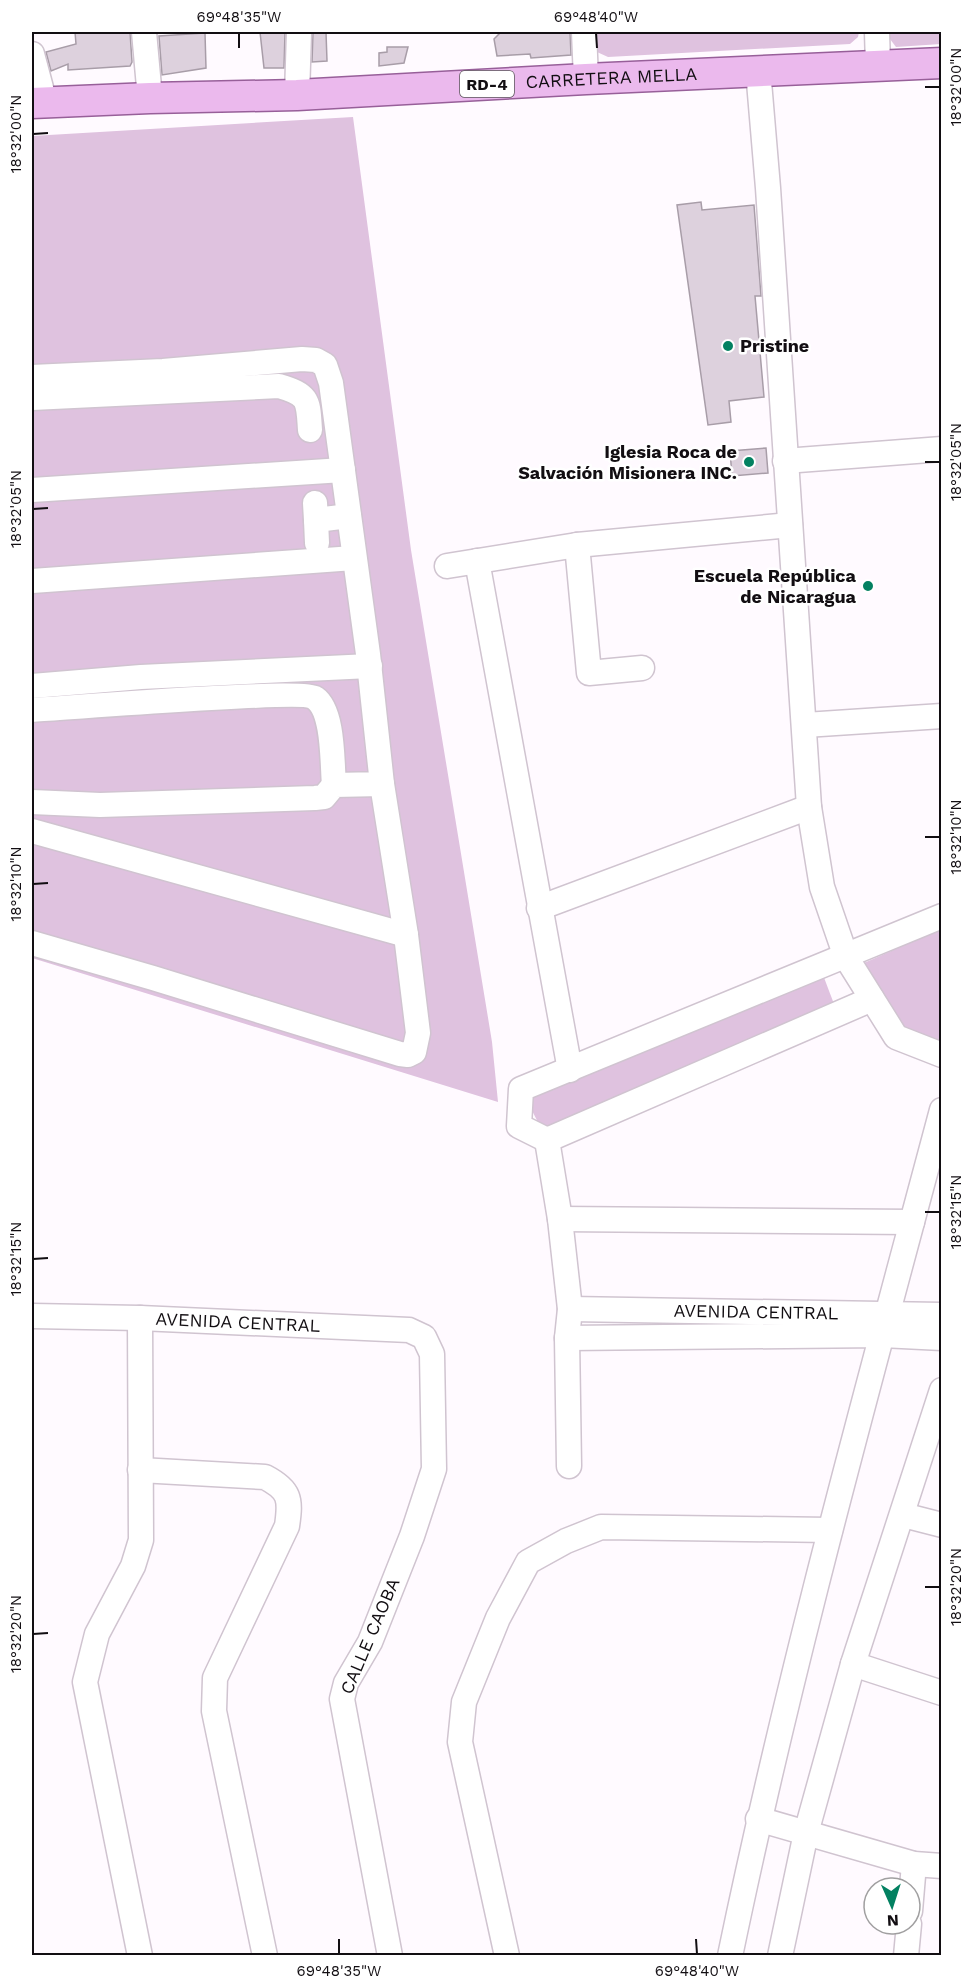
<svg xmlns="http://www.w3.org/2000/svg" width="973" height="1987" font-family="'Work Sans',sans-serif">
	<rect width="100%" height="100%" fill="#fffaff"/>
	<g fill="#dfc2df">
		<polygon points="595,32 859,32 858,37 850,44 608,57 597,52 592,38"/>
		<polygon points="888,32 941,32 941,44 896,47 890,39"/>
		<polygon points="353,117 411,550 492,1042 498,1102 32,958 32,136"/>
		<polygon points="941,929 941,1043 905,1031 864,963"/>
		<polygon points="820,967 834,1004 547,1140 521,1089"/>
	</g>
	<g fill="#ddd1dd" stroke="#a89da8" stroke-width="1.5">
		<polygon points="75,32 130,32 132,62 130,66 68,70 68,64 51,71 46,52 76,44"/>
		<polygon points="260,32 285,32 284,68 264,68"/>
		<polygon points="313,32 326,32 327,61 312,62"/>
		<polygon points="501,32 570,32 571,55 531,58 530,54 497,56 494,39"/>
		<polygon points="205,33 206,68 162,75 159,36"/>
		<polygon points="387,47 408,47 404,63 379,66 379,53 387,52"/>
		<polygon points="701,202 702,210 754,205 761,296 755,296 764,397 729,401 731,422 708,425 677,205"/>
		<polygon points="766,448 768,473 732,476 730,451"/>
	</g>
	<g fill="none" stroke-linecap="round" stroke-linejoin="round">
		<g stroke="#d0c4d0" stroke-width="27">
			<g id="minor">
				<polyline points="144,32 150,98"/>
				<polyline points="584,32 586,79"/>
				<polyline points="877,32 878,65"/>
				<polyline points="32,54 45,103"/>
				<polyline points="758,70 768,188 809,807 822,887 846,957 896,1037 942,1055"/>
				<polyline points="297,95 299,32"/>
				<polyline points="32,377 163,371 302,359 316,360 325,365 331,383 368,654 382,784 334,785 324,797 315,798 100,805 32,802"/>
				<path d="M32 398 279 386C310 395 308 401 310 430"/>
				<polyline points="785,461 942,449"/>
				<polyline points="32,490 343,470"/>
				<polyline points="315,503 316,520 349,516"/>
				<polyline points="316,520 317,543"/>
				<polyline points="577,545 589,673 642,668"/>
				<polyline points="477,561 570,1070"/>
				<polyline points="447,566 577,545 790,525"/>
				<polyline points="32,581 354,558"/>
				<polyline points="32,686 141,677 370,666"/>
				<path d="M32 710C66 708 301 689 315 698 334 711 332 763 334 785"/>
				<polyline points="805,725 942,716"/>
				<polyline points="32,831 406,935"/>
				<polyline points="539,908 809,807"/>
				<polyline points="32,943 153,978 400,1054 408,1055 414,1052 418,1033 406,935 382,784"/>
				<polyline points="872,999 547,1140 519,1126 521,1089 942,916"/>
				<polyline points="547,1140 560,1219 570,1309 567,1338 569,1466"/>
				<polyline points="560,1219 912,1222"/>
				<path id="s1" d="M570 1309 942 1315"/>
				<path id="s2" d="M32 1316 140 1318 409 1330 424 1337 432 1354 434 1469 412 1536 370 1642 346 1683 342 1699 390 1956"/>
				<polyline points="140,1318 141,1540 133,1566 97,1634 85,1682 140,1956"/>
				<polyline points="567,1338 882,1335 942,1338"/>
				<path d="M140 1470 265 1477C290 1490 291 1499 287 1526L215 1678 214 1711 265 1956"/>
				<polyline points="903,1515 942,1525"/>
				<polyline points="853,1664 942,1693"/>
				<polyline points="758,1819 914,1864 942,1866"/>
				<polyline points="910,1911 914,1864"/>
				<polyline points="507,1956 460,1742 464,1702 498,1618 528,1562 566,1541 601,1527 830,1530"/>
				<path d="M730 1956C789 1671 867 1391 942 1110"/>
				<polyline points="780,1956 806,1833 853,1664 942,1390"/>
				<polyline points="906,1956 909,1924"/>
			</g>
		</g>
		<g stroke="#975f99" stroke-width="33">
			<g id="major">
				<path id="s3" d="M32 103 150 98 297 95 586 79 942 63"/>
			</g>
		</g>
		<use href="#minor" stroke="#fff" stroke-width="24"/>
		<use href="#major" stroke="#ebb9ed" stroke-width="30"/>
	</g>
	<path fill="none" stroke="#120e12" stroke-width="2" d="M239 33V48M596 33 597 48M925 87H940M33 134 48 133M925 462H940M33 509 48 508M925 837H940M33 884 48 883M925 1212H940M33 1259 48 1258M925 1587H940M33 1634 48 1633M339 1939V1954M696 1939 697 1954"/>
	<g fill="#038161" stroke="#fff" stroke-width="2">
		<circle cx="728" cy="346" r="6"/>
		<circle cx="749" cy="462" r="6"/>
		<circle cx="868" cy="586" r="6"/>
	</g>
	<g text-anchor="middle" stroke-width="5" stroke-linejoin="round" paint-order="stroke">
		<rect fill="#fff" stroke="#595659" stroke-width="1.5" x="460" y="71" width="54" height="26" rx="4.5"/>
		<g font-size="16" font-weight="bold" fill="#120e12">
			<text x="487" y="90">RD-4</text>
		</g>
		<g font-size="18" fill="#120e12" stroke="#fff">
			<text dy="6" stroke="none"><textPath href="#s3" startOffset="580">CARRETERA MELLA</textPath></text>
			<text dy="6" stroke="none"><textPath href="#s1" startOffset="186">AVENIDA CENTRAL</textPath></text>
			<text dy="6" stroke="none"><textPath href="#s2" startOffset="206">AVENIDA CENTRAL</textPath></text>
			<text transform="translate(370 1636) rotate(-67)" y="6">CALLE CAOBA</text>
		</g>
		<g font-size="18" font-weight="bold" fill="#120e12" stroke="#fff" text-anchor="end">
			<text x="740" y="352" text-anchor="start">Pristine</text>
			<text x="737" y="458">Iglesia Roca de<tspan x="737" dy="21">Salvación Misionera INC.</tspan></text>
			<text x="856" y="582">Escuela República<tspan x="856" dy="21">de Nicaragua</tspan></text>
		</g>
	</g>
	<rect width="973" height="1987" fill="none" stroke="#ffffff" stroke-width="66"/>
	<g transform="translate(892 1906) rotate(177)"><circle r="28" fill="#ffffff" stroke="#a09fa0" stroke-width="1.5"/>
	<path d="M0-4.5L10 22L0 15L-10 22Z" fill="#038161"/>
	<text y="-9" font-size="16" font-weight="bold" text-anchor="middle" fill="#120e12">N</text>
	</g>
	<rect x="33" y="33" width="907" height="1921" fill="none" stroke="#120e12" stroke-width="2"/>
	<g font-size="15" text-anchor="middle" fill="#120e12">
		<text x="239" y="22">69°48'35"W</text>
		<text x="596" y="22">69°48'40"W</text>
		<text transform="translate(956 87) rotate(-90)" y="5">18°32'00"N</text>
		<text transform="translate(16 134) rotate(-90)" y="5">18°32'00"N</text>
		<text transform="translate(956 462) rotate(-90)" y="5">18°32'05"N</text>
		<text transform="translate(16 509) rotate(-90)" y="5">18°32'05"N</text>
		<text transform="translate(956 837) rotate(-90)" y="5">18°32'10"N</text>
		<text transform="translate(16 884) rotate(-90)" y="5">18°32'10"N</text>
		<text transform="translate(956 1212) rotate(-90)" y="5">18°32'15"N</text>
		<text transform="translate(16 1259) rotate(-90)" y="5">18°32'15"N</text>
		<text transform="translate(956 1587) rotate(-90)" y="5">18°32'20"N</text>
		<text transform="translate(16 1634) rotate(-90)" y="5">18°32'20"N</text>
		<text x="339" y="1976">69°48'35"W</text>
		<text x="697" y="1976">69°48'40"W</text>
	</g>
</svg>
